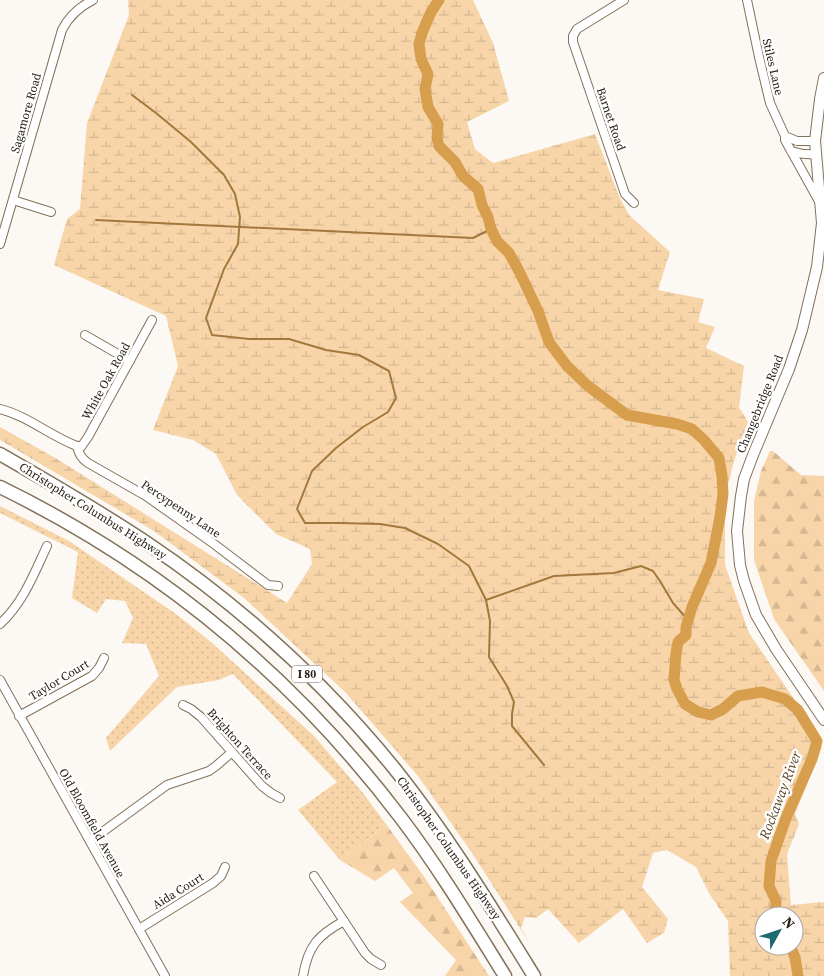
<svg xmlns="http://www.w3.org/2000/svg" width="824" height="976" font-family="'Source Serif 4',serif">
	<defs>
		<pattern id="grass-dots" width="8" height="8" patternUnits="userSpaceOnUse" patternTransform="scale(1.25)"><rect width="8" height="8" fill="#f8d5a9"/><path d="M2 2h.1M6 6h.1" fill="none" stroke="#d5b791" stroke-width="1.8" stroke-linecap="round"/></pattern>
		<pattern id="forest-firs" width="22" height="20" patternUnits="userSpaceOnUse" patternTransform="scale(1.25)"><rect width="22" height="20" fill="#f8d5a9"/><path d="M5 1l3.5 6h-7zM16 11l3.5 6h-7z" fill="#d5b791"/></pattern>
		<pattern id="wetland-marsh" width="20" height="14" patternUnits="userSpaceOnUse" patternTransform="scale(1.25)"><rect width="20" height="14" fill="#f8d5a9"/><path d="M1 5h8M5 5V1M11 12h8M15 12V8" fill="none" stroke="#d5b791"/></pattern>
	</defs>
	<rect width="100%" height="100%" fill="#fcf8f3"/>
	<polygon fill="url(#grass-dots)" points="0,506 69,541 176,614 211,642 314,736 363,793 383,820 379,830 340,860 298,810 337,782 233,674 219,680 177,687 110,751 106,738 159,676 146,644 122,643 133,618 125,601 106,599 97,613 72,598 78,552 0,513"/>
	<g fill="url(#forest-firs)">
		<polygon points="770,451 773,451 801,475 824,476 824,691 774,619 754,560 754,501 761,471"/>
		<polygon points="383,820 425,878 489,976 445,976 456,960 400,902 413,893 394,868 375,881 340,860 379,830"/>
	</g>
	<path fill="url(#wetland-marsh)" fill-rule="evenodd" d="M128 0H473L493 43 509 101 467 122 475 149 493 163 595 134 619 196 629 215 670 252 658 290 704 299 698 322 715 327 706 348 744 366 739 407 748 422 734 461 725 497V565L749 633 822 740 817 738 822 747 795 814 799 824 787 854 791 905 824 902V976H730L728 921 710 895 696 867 667 850 653 853 642 887 668 919 664 933 647 943 623 909 579 943 548 909 536 918 525 917 521 928 530 944 472 853 418 776 345 692 244 598 154 531 0 440V427L57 459 287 603 312 564 310 549 276 534 237 495 216 454 193 440 153 430 178 366 166 316 54 265 67 219 80 209 87 123 129 15ZM764 916H794V946H764Z"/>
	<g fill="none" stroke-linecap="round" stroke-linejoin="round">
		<g stroke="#a2783d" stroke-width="2">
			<polyline points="132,95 156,113 191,142 224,175 235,194 240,217 238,244 224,269 206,318 212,335 249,339 289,339 326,350 359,355 389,371 396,398 388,412 363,427 336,448 312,471 297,509 305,523 338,523 380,524 405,528 438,544 469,566 486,600 490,621 489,657 507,686 514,702 512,714 512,726 544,765"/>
			<polyline points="96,220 473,238 491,229"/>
			<polyline points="486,600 554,576 614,573 641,566 653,571 660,581 673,603 688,620"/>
		</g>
		<g stroke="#d79e4e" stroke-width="11">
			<polyline points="439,0 431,12 422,33 419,44 421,59 428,74 425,89 428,107 438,124 437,138 439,146 455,162 463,176 478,189 482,205 488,217 491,229 497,241 509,253 519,271 538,311 549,342 567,366 588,386 627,415 677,424 692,429 704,440 719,458 722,476 723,494 720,517 711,563 692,607 686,627 686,635 678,642 676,653 674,680 677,689 685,704 698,712 711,715 723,709 738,696 762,692 785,699 798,710 817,741 812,759 786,818 771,861 769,886 776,901 775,916"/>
			<polyline points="790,946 795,957 798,976"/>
		</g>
		<g stroke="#82715a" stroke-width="10">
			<g id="minor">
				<polyline points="624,0 577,29 573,36 573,42 625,194 634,203"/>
				<polyline points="747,0 759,57 770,103 785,136 785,140 820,203"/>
				<polyline points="785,136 797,141 815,141"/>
				<path d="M791 151C800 154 807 155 816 154"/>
				<polyline points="13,200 51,212"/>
				<path d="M0 244 62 30C69 16 79 7 93 0"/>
				<polyline points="85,335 130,361"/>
				<path d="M0 409C28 416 50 436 77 446"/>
				<path d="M77 446C79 454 81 458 88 463L146 496 214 544 268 585 278 586"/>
				<polyline points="77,446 81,447 88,437 152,320"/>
				<path d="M0 624C23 603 34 574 47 546"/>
				<polyline points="0,680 165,976"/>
				<polyline points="183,705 191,709 201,717 262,786 271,793 280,798"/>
				<polyline points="19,716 92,676 99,668 104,658"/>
				<polyline points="90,841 167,785 209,771 216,766 232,752"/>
				<polyline points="314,876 365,953 371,959 381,965"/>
				<polyline points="139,929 213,883 221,876 225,867"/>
				<path d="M303 976C308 946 318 935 344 921"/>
			</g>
		</g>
		<g stroke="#82715a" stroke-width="12">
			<polyline id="major" points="824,78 820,99 815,141 822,223 817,267 802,330 789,369 753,455 744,479 741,496 737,531 740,565 744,581 756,615 776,649 824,720"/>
		</g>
		<g stroke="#82715a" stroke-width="15">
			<g id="highway">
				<path d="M0 454C49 482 99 511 147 543 239 605 323 681 394 768 446 833 490 905 534 976"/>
				<path d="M0 487C160 565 294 677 401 818 439 868 472 923 505 976"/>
			</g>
		</g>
		<use href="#minor" stroke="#fff" stroke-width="8"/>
		<use href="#major" stroke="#fff" stroke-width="10"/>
		<use href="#highway" stroke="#fff" stroke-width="12"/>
	</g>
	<g text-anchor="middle" stroke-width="5" stroke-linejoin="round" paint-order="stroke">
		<rect fill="#fff" stroke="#68635c" stroke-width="1" x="292" y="665.5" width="30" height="17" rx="4"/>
		<g font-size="11" font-weight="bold" fill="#272016">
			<text x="307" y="678">I 80</text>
		</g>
		<g font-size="12" fill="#272016" stroke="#fff">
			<text transform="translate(773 67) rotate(77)" y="4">Stiles Lane</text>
			<text transform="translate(26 113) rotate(-74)" y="4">Sagamore Road</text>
			<text transform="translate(611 119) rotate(71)" y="4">Barnet Road</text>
			<text transform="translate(106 381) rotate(-61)" y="4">White Oak Road</text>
			<text transform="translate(760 404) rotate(-68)" y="4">Changebridge Road</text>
			<text transform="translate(181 509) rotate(34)" y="4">Percypenny Lane</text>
			<text transform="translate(93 511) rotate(32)" y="4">Christopher Columbus Highway</text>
			<text transform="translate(59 680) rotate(-31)" y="4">Taylor Court</text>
			<text transform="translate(240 744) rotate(48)" y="4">Brighton Terrace</text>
			<text transform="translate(92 823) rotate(61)" y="4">Old Bloomfield Avenue</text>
			<text transform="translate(449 848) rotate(55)" y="4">Christopher Columbus Highway</text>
			<text transform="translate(178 891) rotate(-32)" y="4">Aida Court</text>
		</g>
		<g font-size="14" font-style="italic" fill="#5c4322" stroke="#fff">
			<text transform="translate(780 795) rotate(-69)" y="5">Rockaway River</text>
		</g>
	</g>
	<g transform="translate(779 931) rotate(50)"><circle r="24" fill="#ffffff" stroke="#a9a6a2"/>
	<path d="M0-4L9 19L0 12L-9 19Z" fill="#1e6b6f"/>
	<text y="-8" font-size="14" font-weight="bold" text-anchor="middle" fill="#272016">N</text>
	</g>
</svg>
